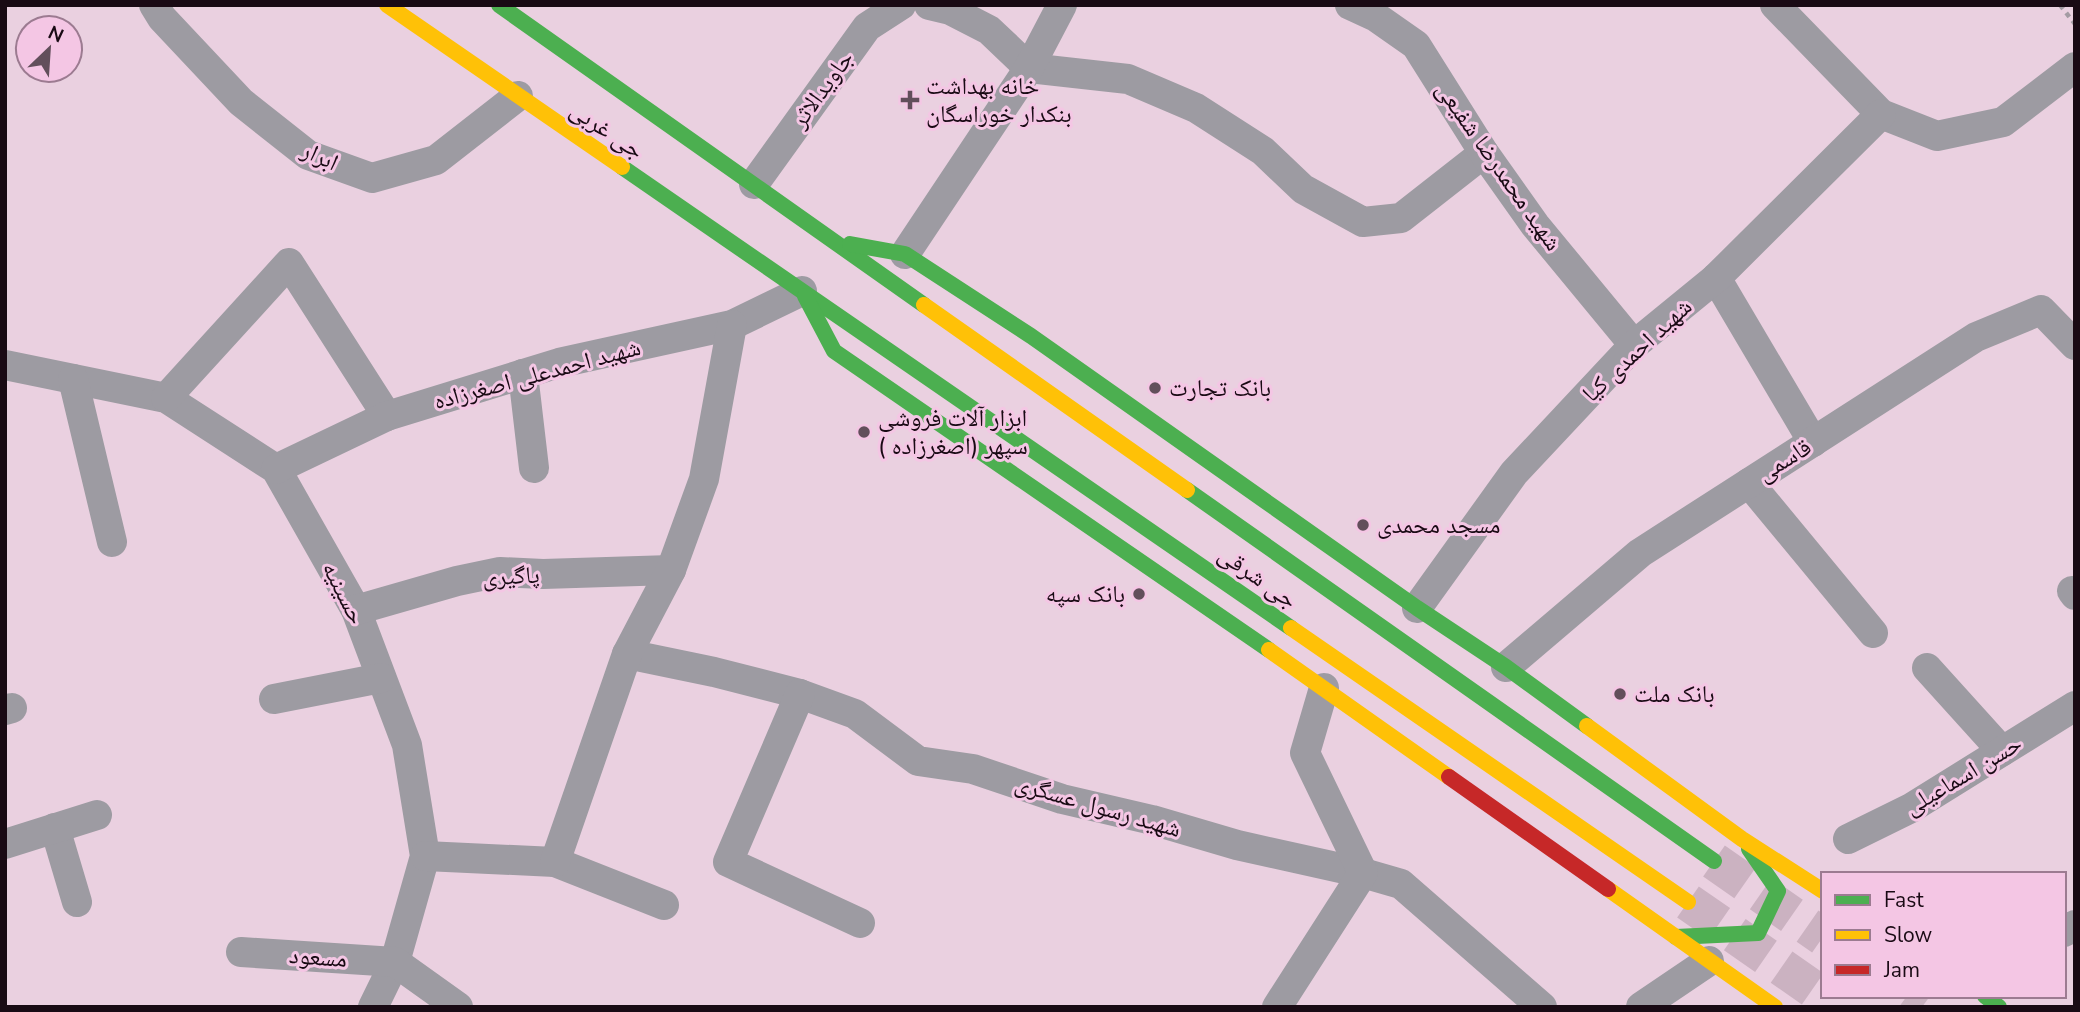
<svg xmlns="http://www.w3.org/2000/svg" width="2080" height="1012" font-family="'Nunito Sans','Noto Naskh Arabic',sans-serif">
	<rect width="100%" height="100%" fill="#ead0e0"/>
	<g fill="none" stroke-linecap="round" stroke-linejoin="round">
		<g stroke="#cbb2c1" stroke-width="38" stroke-dasharray="38 19" stroke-linecap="butt">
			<polyline points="1714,861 1823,937"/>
			<polyline points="1688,902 1823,996"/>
			<polyline points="1907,996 1922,1007"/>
		</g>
		<polyline stroke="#a39ba3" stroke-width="4.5" stroke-dasharray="5 5" stroke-linecap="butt" points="2060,5 2075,24"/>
		<g stroke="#9d9ba2" stroke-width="30">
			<polyline points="154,5 162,18 241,102 308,155 372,178 436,160 518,96"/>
			<polyline points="929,5 950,10 989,30 1029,68 1128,79 1196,108 1263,151 1303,189 1363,222 1401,218 1484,153"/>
			<polyline points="1350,5 1376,17 1416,45 1484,153 1535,225 1634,345"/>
			<polyline points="1775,5 1881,114 1937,136 2003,122 2075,67"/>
			<polyline points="754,184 867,27 901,5"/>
			<polyline points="905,254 1029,68 1062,5"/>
			<polyline points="1716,278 1813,442"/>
			<polyline points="5,365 166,398 276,469 356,610 407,745 425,856 395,962 373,1007"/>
			<polyline points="523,374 534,468"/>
			<polyline points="73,379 112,542"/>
			<polyline points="166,398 289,263 387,416"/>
			<polyline points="276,469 387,416 559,363 732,325 802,291"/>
			<polyline points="1749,483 1873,633"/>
			<polyline points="2072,591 2075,595"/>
			<polyline points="1417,608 1514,473 1634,345 1716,278 1881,114"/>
			<polyline points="356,610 457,581 500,572 543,574 671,570"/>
			<polyline points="627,654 714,672 800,694 855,714 918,761 973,769 1062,799 1152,820 1237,845 1363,873 1401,884 1542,1007"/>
			<polyline points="1506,667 1640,553 1976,337 2041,310 2075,345"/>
			<polyline points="1927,668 2002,751"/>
			<polyline points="800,694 728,862 860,923"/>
			<polyline points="274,699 381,678"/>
			<polyline points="5,710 12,708"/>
			<polyline points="55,828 77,902"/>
			<polyline points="1848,839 1911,808 2075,706"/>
			<polyline points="5,844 97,815"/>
			<polyline points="425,856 555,862 664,905"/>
			<polyline points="555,862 627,654 671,570 704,479 732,325"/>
			<polyline points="2064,932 2075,925"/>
			<polyline points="241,952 395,962 458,1007"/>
			<polyline points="1277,1007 1363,873 1305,753 1324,688"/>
			<polyline points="1641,1007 1709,961"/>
		</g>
		<g stroke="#4caf50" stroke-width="16">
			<polyline points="499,5 924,305"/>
			<polyline points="622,167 1291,628"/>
			<polyline points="850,244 905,254 1031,336 1417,608 1506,667 1587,726"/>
			<polyline points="805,296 834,351 1269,650"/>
			<polyline points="1187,490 1714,861"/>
			<polyline points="1676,937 1758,933 1778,891 1749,849"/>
			<polyline points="1985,996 1999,1007"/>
		</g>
		<g stroke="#ffc107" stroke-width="16">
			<polyline points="387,5 622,167"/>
			<polyline points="924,305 1187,490"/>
			<polyline points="1291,628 1688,902"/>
			<polyline points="1269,650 1449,777"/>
			<polyline points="1587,726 1742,839 1823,891"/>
			<polyline points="1608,889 1775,1007"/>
		</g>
		<polyline stroke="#c62828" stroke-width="16" points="1449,777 1608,889"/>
	</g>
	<g fill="#624f5b" stroke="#f4c6e4" stroke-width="2.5">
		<path d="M906.5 89.5h7v7h7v7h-7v7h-7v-7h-7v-7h7z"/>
		<circle cx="1155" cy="388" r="7"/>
		<circle cx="864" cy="432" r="7"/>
		<circle cx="1363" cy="525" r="7"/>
		<circle cx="1139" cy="594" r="7"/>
		<circle cx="1620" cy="694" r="7"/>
	</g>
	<g text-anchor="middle" stroke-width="6" stroke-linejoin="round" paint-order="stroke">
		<g font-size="24" fill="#190a14" stroke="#f4c6e4" text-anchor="start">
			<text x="926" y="94">خانه بهداشت<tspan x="926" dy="28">بنکدار خوراسگان</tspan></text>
			<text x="1169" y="396">بانک تجارت</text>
			<text x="878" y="426">ابزار آلات فروشی<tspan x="878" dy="28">سپهر (اصغرزاده )</tspan></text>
			<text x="1377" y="533">مسجد محمدی</text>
			<text x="1125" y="602" text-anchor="end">بانک سپه</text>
			<text x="1634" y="702">بانک ملت</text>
		</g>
		<g font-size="24" fill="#190a14" stroke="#f4c6e4">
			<text transform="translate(822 89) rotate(-54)" y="8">جاویدالاثر</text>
			<text transform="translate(607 130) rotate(34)" y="8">جی غربی</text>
			<text transform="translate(320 156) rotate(25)" y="8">ابرار</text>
			<text transform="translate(1499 166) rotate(55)" y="8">شهید محمدرضا شفیعی</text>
			<text transform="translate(1637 350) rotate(-43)" y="8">شهید احمدی کیا</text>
			<text transform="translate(537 374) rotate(-15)" y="8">شهید احمدعلی اصغرزاده</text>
			<text transform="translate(1784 460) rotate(-32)" y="8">قاسمی</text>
			<text transform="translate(511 576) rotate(-3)" y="8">پاگیری</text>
			<text transform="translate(1258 577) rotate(35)" y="8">جی شرقی</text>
			<text transform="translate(344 593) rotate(63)" y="8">حسینیه</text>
			<text transform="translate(1963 775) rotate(-31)" y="8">حسن اسماعیلی</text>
			<text transform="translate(1098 806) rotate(16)" y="8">شهید رسول عسگری</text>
			<text transform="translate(318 957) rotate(4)" y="8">مسعود</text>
		</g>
	</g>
	<rect width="2080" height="1012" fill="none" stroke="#190a14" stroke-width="14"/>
	<rect x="1821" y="872" width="245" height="126" fill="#f4c6e4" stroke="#9c7b91" stroke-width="2"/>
	<rect x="1835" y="895" width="35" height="10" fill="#4caf50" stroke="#9c7b91" stroke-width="2"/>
	<text x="1884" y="907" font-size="21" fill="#190a14">Fast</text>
	<rect x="1835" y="930" width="35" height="10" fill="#ffc107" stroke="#9c7b91" stroke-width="2"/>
	<text x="1884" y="942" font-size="21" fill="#190a14">Slow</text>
	<rect x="1835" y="965" width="35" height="10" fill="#c62828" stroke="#9c7b91" stroke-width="2"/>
	<text x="1884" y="977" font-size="21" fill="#190a14">Jam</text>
	<g transform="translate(49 49) rotate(25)"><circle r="33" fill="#f4c6e4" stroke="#9c7b91" stroke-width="2"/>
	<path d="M0-5L12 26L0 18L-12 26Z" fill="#624f5b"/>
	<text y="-10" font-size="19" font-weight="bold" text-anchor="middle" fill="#190a14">N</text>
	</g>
</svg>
